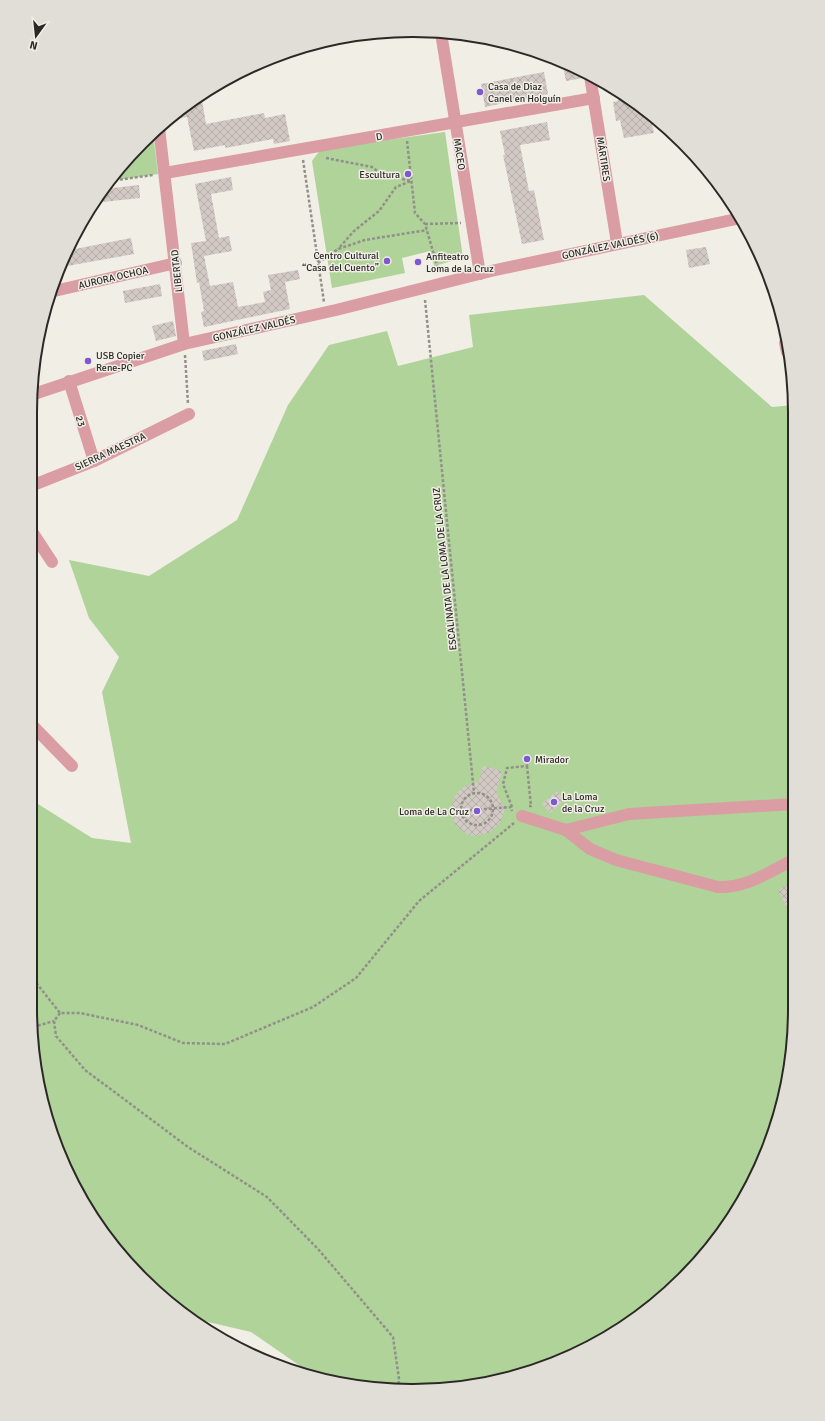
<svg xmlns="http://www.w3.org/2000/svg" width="825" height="1421" font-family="Signika,sans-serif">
	<defs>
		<pattern id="building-cross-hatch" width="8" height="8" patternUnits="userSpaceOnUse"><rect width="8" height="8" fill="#d2c9c5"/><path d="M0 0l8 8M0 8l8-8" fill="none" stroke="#b4ada9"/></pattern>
	</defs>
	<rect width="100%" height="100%" fill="#f1eee6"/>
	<g fill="#afd398">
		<polygon points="445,132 463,258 434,266 430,251 402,258 405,273 332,288 312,161 321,149"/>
		<polygon points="153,133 158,174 110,181 142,142"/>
		<polygon points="644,295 772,407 794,405 794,1034 775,1132 731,1221 646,1312 536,1371 413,1391 319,1379 251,1332 191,1318 109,1241 50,1131 30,1008 30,799 92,838 131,843 102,692 119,657 89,618 69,560 149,576 237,520 288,405 329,345 387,331 398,366 473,347 469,315"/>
	</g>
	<g fill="url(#building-cross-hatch)">
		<polygon points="562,61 584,72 583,78 566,81"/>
		<polygon points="544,72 548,94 485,107 481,84"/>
		<polygon points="616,90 625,94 650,115 654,133 624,138 620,120 616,121 613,102 618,101"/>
		<polygon points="201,94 206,124 264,113 265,118 285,114 290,141 274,144 273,139 225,148 225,145 194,151 187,117 169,120"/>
		<polygon points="547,122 550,140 520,145 529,191 534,190 544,240 522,244 503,155 505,155 500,131"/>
		<polygon points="231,177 233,190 211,194 219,238 229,236 232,251 204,256 210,286 233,282 238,307 265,302 263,292 271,290 268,275 298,270 300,279 285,282 290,309 204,327 201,312 204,311 199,282 197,283 191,243 206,241 195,184"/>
		<polygon points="139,185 140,198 93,203 104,189"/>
		<polygon points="131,238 134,254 67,266 65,259 70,250"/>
		<polygon points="706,247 710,264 689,268 686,250"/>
		<polygon points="160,284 162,296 125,303 123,291"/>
		<polygon points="173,321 176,336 156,341 152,326"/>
		<polygon points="236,344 238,354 204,361 202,351"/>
		<polygon points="483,766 502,771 496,793 505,808 501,821 496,827 489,833 474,836 467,834 456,826 450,811 456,794 462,788 479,781"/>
		<polygon points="557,791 565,800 550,813 542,804"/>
		<polygon points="794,882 794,921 778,890"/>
	</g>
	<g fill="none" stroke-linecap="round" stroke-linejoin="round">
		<g stroke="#92908a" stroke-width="2.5" stroke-dasharray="3 2" stroke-linecap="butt">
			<polyline points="407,141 415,213 425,224 439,272"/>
			<polyline points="326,158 372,167 381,174 411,181 396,187 379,211 354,231 338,249"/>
			<polyline points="303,160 324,302"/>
			<polyline points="110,181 153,175"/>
			<polyline points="425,224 461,223"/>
			<polyline points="318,263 338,249 365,240 427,230"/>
			<polyline points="425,300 474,793"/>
			<polyline points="185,355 188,404"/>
			<polyline points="527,766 531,806 529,806"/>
			<circle cx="477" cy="809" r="16"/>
			<polyline points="512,807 503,784 507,768 527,766 527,759"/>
			<polyline points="434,813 511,807 512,811"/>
			<polyline points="30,975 60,1013 80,1013 138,1025 183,1043 225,1044 313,1007 356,978 419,901 514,823"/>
			<polyline points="60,1013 54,1021 56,1036 85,1070 188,1147 267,1197 318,1249 393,1337 399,1379 398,1389"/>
			<polyline points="33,1027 54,1021"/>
		</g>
		<g stroke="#da9da3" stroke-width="12">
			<polyline points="441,33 480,274"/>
			<polyline points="590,76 617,243"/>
			<polyline points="159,128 184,344"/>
			<polyline points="165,173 594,98"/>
			<polyline points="50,292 176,263"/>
			<polyline points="785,343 787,352"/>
			<polyline points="69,381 94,461"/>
			<polyline points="31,395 184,344 336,310 491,271 741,218"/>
			<polyline points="31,486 94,461 189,414"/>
			<polyline points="31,530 52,562"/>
			<polyline points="30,723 72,766"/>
			<path d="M522 816 566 830 590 849 616 860 718 887C745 888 766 874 789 862"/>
			<polyline points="566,830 629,814 794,804"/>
		</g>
	</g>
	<g fill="#7d58d2" stroke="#f1eee6" stroke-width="1.5">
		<circle cx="480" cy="92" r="4"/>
		<circle cx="408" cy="174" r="4"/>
		<circle cx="387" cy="261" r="4"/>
		<circle cx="418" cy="262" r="4"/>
		<circle cx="88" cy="361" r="4"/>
		<circle cx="527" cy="759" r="4"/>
		<circle cx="554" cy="802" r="4"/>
		<circle cx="477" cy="811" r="4"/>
	</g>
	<g text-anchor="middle" stroke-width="3" stroke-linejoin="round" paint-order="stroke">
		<g font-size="10" fill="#2a2926" stroke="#f1eee6" text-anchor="start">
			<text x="488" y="90">Casa de Diaz<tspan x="488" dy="12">Canel en Holguín</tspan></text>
			<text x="400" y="178" text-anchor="end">Escultura</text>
			<text x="379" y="259" text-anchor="end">Centro Cultural<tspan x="379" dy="12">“Casa del Cuento”</tspan></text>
			<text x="426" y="260">Anfiteatro<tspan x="426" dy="12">Loma de la Cruz</tspan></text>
			<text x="96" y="359">USB Copier<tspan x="96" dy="12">Rene-PC</tspan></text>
			<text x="535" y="763">Mirador</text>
			<text x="562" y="800">La Loma<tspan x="562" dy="12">de la Cruz</tspan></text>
			<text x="469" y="815" text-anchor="end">Loma de La Cruz</text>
		</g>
		<g font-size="10" fill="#2a2926" stroke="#f1eee6">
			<text transform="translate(379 136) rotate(-10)" y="4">D</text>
			<text transform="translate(460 154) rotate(81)" y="4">MACEO</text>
			<text transform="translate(604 159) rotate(81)" y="4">MÁRTIRES</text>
			<text transform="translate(610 245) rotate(-12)" y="4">GONZÁLEZ VALDÉS (6)</text>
			<text transform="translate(176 271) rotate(-96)" y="4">LIBERTAD</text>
			<text transform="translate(113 277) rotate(-13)" y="4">AURORA OCHOA</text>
			<text transform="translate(254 328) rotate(-13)" y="4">GONZÁLEZ VALDÉS</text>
			<text transform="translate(81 421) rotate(73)" y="4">23</text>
			<text transform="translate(110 451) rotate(-25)" y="4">SIERRA MAESTRA</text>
			<text transform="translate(444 569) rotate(-96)" y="4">ESCALINATA DE LA LOMA DE LA CRUZ</text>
		</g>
	</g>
	<path d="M0 0H825V1421H0ZM412 37H413A375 375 0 0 1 788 412V1009A375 375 0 0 1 413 1384H412A375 375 0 0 1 37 1009V412A375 375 0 0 1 412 37Z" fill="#e1ded7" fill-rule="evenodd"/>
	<path fill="none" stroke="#2a2926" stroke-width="2" d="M412 37H413A375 375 0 0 1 788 412V1009A375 375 0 0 1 413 1384H412A375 375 0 0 1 37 1009V412A375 375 0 0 1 412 37Z"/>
	<g transform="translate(36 36) rotate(195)" stroke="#f1eee6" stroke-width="3" paint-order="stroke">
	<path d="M0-3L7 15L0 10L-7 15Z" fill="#2a2926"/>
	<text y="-6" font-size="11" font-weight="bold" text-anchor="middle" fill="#2a2926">N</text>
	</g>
</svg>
